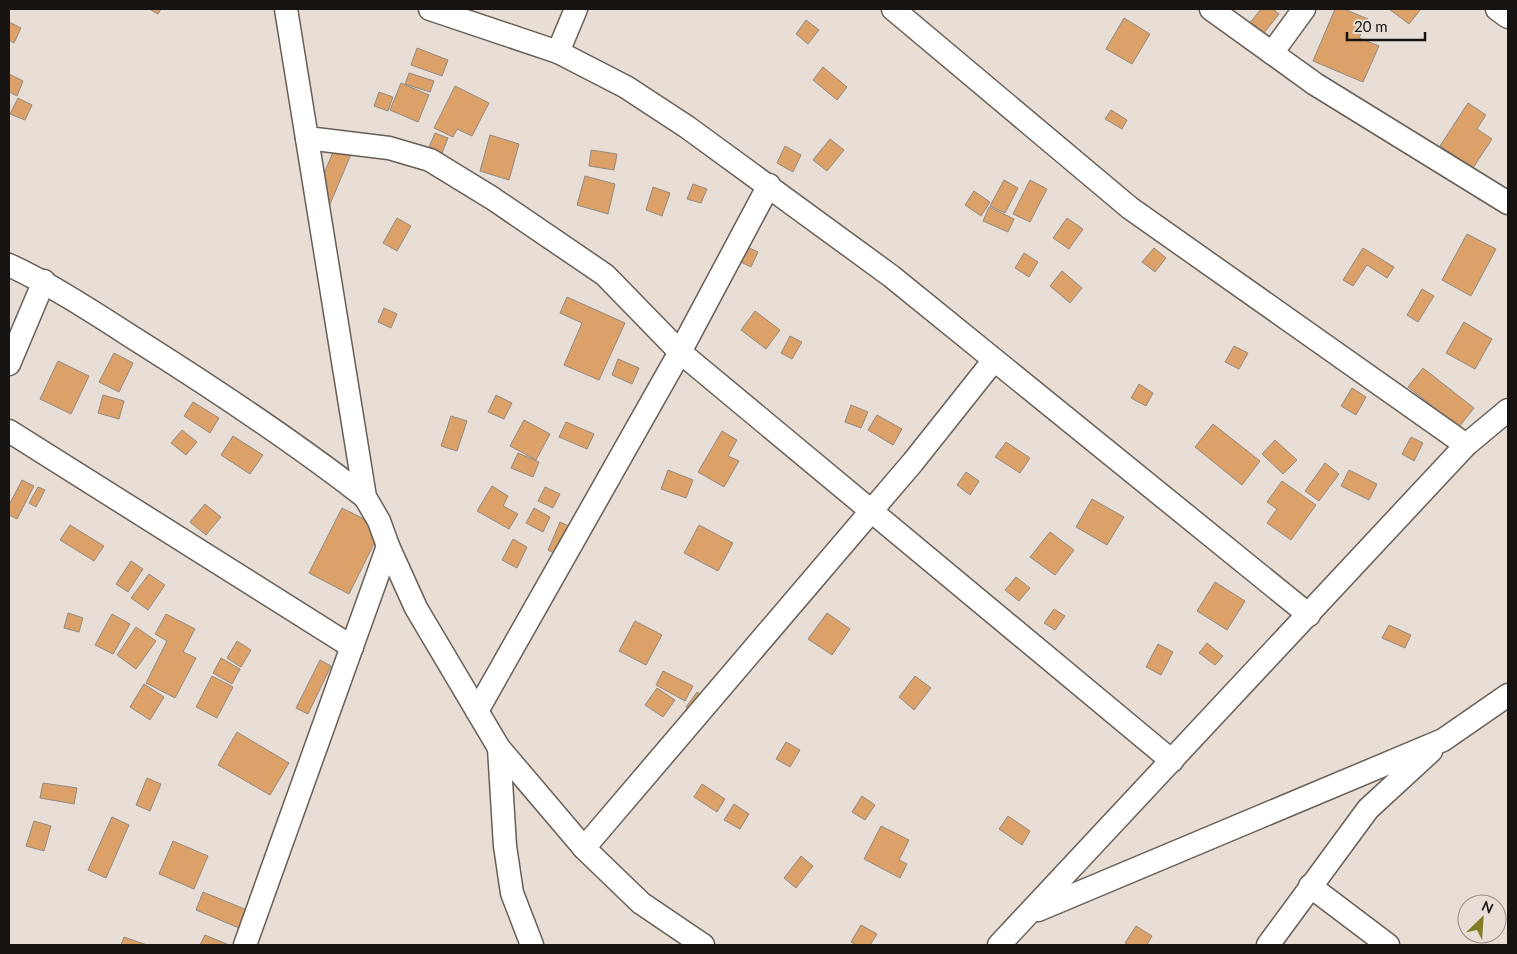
<svg xmlns="http://www.w3.org/2000/svg" width="1517" height="954" font-family="Lato,sans-serif">
	<rect width="100%" height="100%" fill="#e8ded6"/>
	<g fill="#dba168" stroke="#938a82">
		<polygon points="149,9 161,9 158,14"/>
		<polygon points="1261,9 1273,9 1279,14 1263,34 1249,24"/>
		<polygon points="1335,9 1344,9 1368,19 1359,38 1379,46 1363,82 1313,61"/>
		<polygon points="1389,9 1421,9 1409,24"/>
		<polygon points="1124,18 1150,34 1132,64 1106,49"/>
		<polygon points="806,20 819,30 808,44 796,34"/>
		<polygon points="9,22 21,28 14,43 9,40"/>
		<polygon points="417,48 448,60 442,76 411,65"/>
		<polygon points="823,67 847,87 837,100 813,80"/>
		<polygon points="409,73 434,81 430,92 405,84"/>
		<polygon points="9,74 23,81 17,96 9,92"/>
		<polygon points="401,83 429,95 418,122 390,110"/>
		<polygon points="455,86 489,103 472,136 457,129 453,137 434,128"/>
		<polygon points="379,92 393,97 388,111 374,106"/>
		<polygon points="18,98 32,105 25,120 10,114"/>
		<polygon points="1468,103 1486,115 1477,129 1492,139 1473,168 1440,146"/>
		<polygon points="1111,110 1127,120 1122,129 1105,119"/>
		<polygon points="435,133 448,138 442,153 429,147"/>
		<polygon points="490,135 519,144 509,180 480,171"/>
		<polygon points="830,139 844,150 827,171 813,160"/>
		<polygon points="336,145 352,152 328,209 312,202"/>
		<polygon points="785,146 801,155 793,172 777,163"/>
		<polygon points="591,150 617,154 614,170 589,166"/>
		<polygon points="585,176 615,184 608,214 577,205"/>
		<polygon points="1004,180 1018,188 1005,213 990,206"/>
		<polygon points="1030,180 1047,189 1030,222 1013,214"/>
		<polygon points="693,184 707,189 701,203 687,199"/>
		<polygon points="653,187 670,193 662,216 646,210"/>
		<polygon points="974,191 990,202 981,216 965,205"/>
		<polygon points="989,207 1014,219 1008,232 983,221"/>
		<polygon points="397,218 411,226 397,251 383,243"/>
		<polygon points="1067,218 1083,229 1069,249 1053,238"/>
		<polygon points="1467,234 1496,249 1471,296 1442,280"/>
		<polygon points="745,246 758,252 751,267 737,260"/>
		<polygon points="1154,248 1166,258 1155,272 1142,262"/>
		<polygon points="1363,248 1394,267 1387,278 1367,265 1353,286 1343,280"/>
		<polygon points="1024,253 1038,262 1029,277 1015,268"/>
		<polygon points="1062,271 1082,288 1070,303 1050,286"/>
		<polygon points="1422,289 1434,296 1418,322 1407,315"/>
		<polygon points="567,297 625,323 599,380 564,365 582,323 560,313"/>
		<polygon points="384,308 397,314 391,328 378,322"/>
		<polygon points="755,311 780,330 766,349 741,330"/>
		<polygon points="1464,322 1492,339 1475,369 1446,353"/>
		<polygon points="790,336 802,342 792,359 781,353"/>
		<polygon points="1234,346 1248,353 1239,369 1225,362"/>
		<polygon points="114,353 133,363 119,392 99,382"/>
		<polygon points="618,359 639,368 632,384 612,375"/>
		<polygon points="58,361 89,376 71,414 40,399"/>
		<polygon points="1423,368 1474,408 1459,427 1408,387"/>
		<polygon points="1139,384 1153,393 1146,406 1131,398"/>
		<polygon points="1352,388 1366,397 1356,415 1341,406"/>
		<polygon points="103,395 124,401 119,419 98,413"/>
		<polygon points="496,395 512,403 504,419 488,412"/>
		<polygon points="193,402 219,418 210,433 184,416"/>
		<polygon points="851,405 868,412 861,428 845,422"/>
		<polygon points="877,415 902,429 893,445 868,430"/>
		<polygon points="451,416 467,421 457,451 441,446"/>
		<polygon points="524,420 550,434 536,460 510,446"/>
		<polygon points="566,422 594,434 587,449 559,437"/>
		<polygon points="1213,424 1260,461 1242,485 1195,447"/>
		<polygon points="182,430 197,442 186,455 171,443"/>
		<polygon points="722,431 737,440 728,456 739,461 724,487 698,472"/>
		<polygon points="233,436 263,455 250,474 221,455"/>
		<polygon points="1411,437 1423,443 1414,461 1402,454"/>
		<polygon points="1275,440 1297,460 1283,474 1262,454"/>
		<polygon points="1006,442 1030,458 1020,473 995,457"/>
		<polygon points="518,453 539,462 533,477 511,468"/>
		<polygon points="1325,463 1339,474 1319,501 1305,491"/>
		<polygon points="668,470 693,480 686,498 661,489"/>
		<polygon points="1349,470 1377,484 1369,500 1341,486"/>
		<polygon points="966,472 979,481 970,495 957,485"/>
		<polygon points="22,480 34,486 17,519 9,515 9,505"/>
		<polygon points="1282,481 1316,505 1291,540 1267,523 1277,509 1267,502"/>
		<polygon points="492,486 508,496 503,506 518,514 509,529 477,511"/>
		<polygon points="38,487 45,490 36,507 29,503"/>
		<polygon points="545,487 560,494 553,508 538,501"/>
		<polygon points="1092,499 1124,517 1107,545 1076,527"/>
		<polygon points="205,504 221,517 206,535 190,522"/>
		<polygon points="342,508 382,528 349,594 309,573"/>
		<polygon points="534,508 550,517 543,532 526,523"/>
		<polygon points="560,522 579,531 567,559 548,550"/>
		<polygon points="70,525 104,546 94,561 60,540"/>
		<polygon points="699,525 733,543 718,571 684,553"/>
		<polygon points="1050,532 1074,550 1055,575 1030,557"/>
		<polygon points="513,539 527,547 517,568 502,560"/>
		<polygon points="131,561 143,569 128,592 116,584"/>
		<polygon points="149,574 165,585 148,610 131,598"/>
		<polygon points="1016,577 1030,588 1019,601 1005,590"/>
		<polygon points="1215,582 1245,601 1227,630 1197,611"/>
		<polygon points="1054,609 1065,616 1055,630 1044,623"/>
		<polygon points="68,613 83,618 79,632 64,628"/>
		<polygon points="827,613 850,629 832,655 808,639"/>
		<polygon points="112,614 130,624 113,654 95,645"/>
		<polygon points="166,614 195,629 183,652 196,658 175,698 146,683 167,641 155,634"/>
		<polygon points="635,621 662,635 646,665 619,651"/>
		<polygon points="1389,625 1411,635 1405,648 1382,638"/>
		<polygon points="136,627 156,641 136,669 117,655"/>
		<polygon points="237,641 251,650 241,667 227,658"/>
		<polygon points="1207,643 1223,656 1215,665 1199,653"/>
		<polygon points="1158,644 1173,652 1161,675 1146,667"/>
		<polygon points="221,658 240,669 232,684 213,673"/>
		<polygon points="320,660 331,666 308,714 296,708"/>
		<polygon points="663,671 693,686 685,701 656,685"/>
		<polygon points="212,676 233,687 217,718 196,707"/>
		<polygon points="915,676 931,688 914,710 899,697"/>
		<polygon points="144,684 164,697 150,720 130,707"/>
		<polygon points="657,688 675,700 663,717 645,705"/>
		<polygon points="697,692 711,702 699,717 686,707"/>
		<polygon points="237,732 289,763 270,795 218,765"/>
		<polygon points="786,742 800,750 790,767 776,759"/>
		<polygon points="147,778 161,784 150,811 136,805"/>
		<polygon points="43,783 77,788 74,804 40,798"/>
		<polygon points="702,784 725,799 717,812 694,797"/>
		<polygon points="862,796 875,805 865,820 852,812"/>
		<polygon points="734,804 749,814 740,829 724,820"/>
		<polygon points="1008,816 1030,831 1022,845 999,829"/>
		<polygon points="112,817 129,825 106,878 88,870"/>
		<polygon points="34,821 51,826 44,851 26,846"/>
		<polygon points="881,826 909,840 899,860 907,864 900,878 864,859"/>
		<polygon points="173,841 208,856 194,889 159,874"/>
		<polygon points="801,856 813,866 796,888 784,878"/>
		<polygon points="203,892 247,910 239,928 196,910"/>
		<polygon points="861,925 877,934 870,945 857,945 851,942"/>
		<polygon points="1136,926 1152,936 1147,945 1129,945 1125,943"/>
		<polygon points="205,935 229,945 200,945"/>
		<polygon points="124,937 147,945 121,945"/>
	</g>
	<g fill="none" stroke-linecap="round" stroke-linejoin="round">
		<g stroke="#675f57" stroke-width="25">
			<g id="street">
				<polyline points="286,9 365,497 379,521 388,546 416,608 499,748 584,848 641,903 703,945"/>
				<polyline points="430,9 558,52 626,87 687,127 891,276 1309,615"/>
				<polyline points="893,9 1130,208 1466,445"/>
				<polyline points="1211,9 1315,84 1508,203"/>
				<polyline points="1497,9 1508,17"/>
				<polyline points="558,52 576,9"/>
				<polyline points="1272,53 1304,9"/>
				<polyline points="307,138 389,148 430,160 492,198 605,275 680,352 1172,761"/>
				<path d="M9 265C56 287 99 316 143 344 219 392 294 442 365 497"/>
				<polyline points="9,364 44,281"/>
				<polyline points="9,431 352,647"/>
				<polyline points="477,711 680,352 769,185"/>
				<polyline points="499,748 505,846 512,893 532,945"/>
				<polyline points="584,848 913,462 994,360"/>
				<polyline points="1310,886 1388,945"/>
				<polyline points="1038,910 1443,740 1508,695"/>
				<polyline points="245,945 388,546"/>
				<polyline points="999,945 1466,445 1508,410"/>
				<polyline points="1268,945 1368,809 1431,751"/>
			</g>
		</g>
		<use href="#street" stroke="#fff" stroke-width="22"/>
	</g>
	<rect width="1517" height="954" fill="none" stroke="#161310" stroke-width="20"/>
	<g transform="translate(1482 919) rotate(25)"><circle r="24" fill="#e8ded6" stroke="#948d87"/>
	<path d="M0-4L9 19L0 12L-9 19Z" fill="#827d25"/>
	<text y="-8" font-size="14" font-weight="bold" text-anchor="middle" fill="#161310">N</text>
	</g>
	<path d="M1347 32v8h78v-8" fill="none" stroke="#161310" stroke-width="2.5"/>
	<text x="1354" y="32" font-size="15" fill="#161310" stroke="#e8ded6" stroke-width="4" paint-order="stroke">20 m</text>
</svg>
